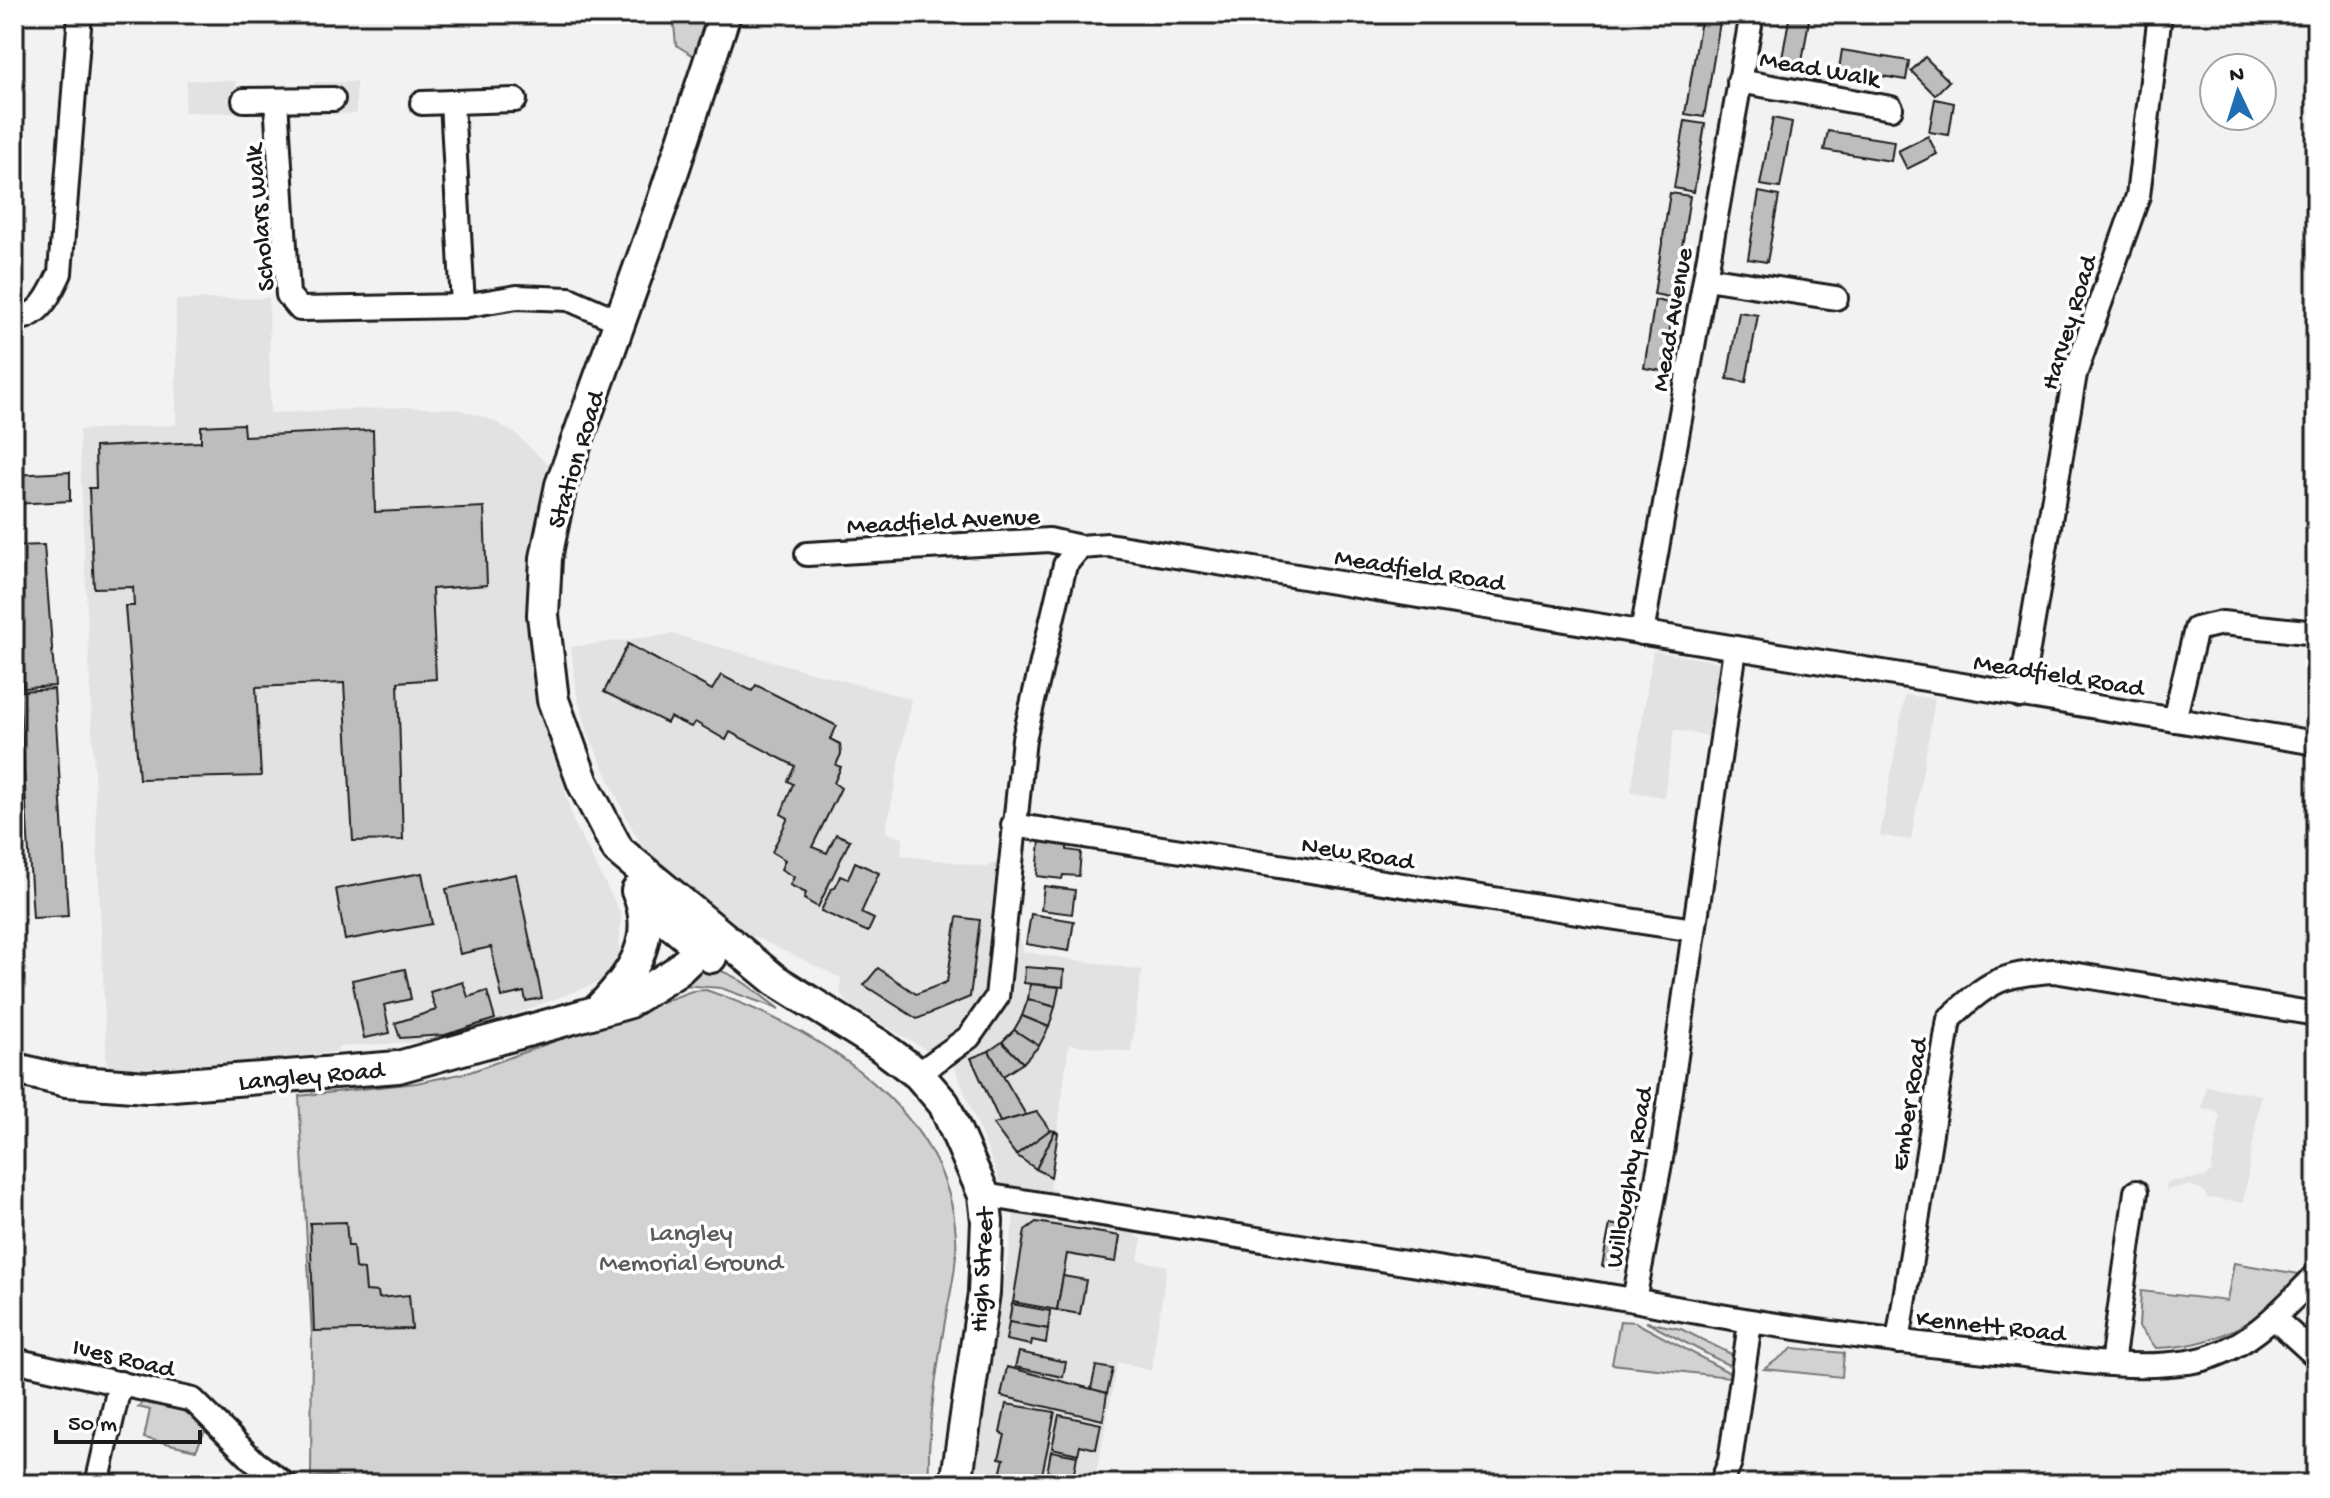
<svg xmlns="http://www.w3.org/2000/svg" width="2330" height="1498" font-family="'Gochi Hand',sans-serif">
	<rect width="100%" height="100%" fill="#f2f2f2"/>
	<filter id="ink" filterUnits="userSpaceOnUse"><feTurbulence type="fractalNoise" baseFrequency=".0125" numOctaves="2"/><feDisplacementMap in="SourceGraphic" scale="16" xChannelSelector="R" yChannelSelector="G"/><feConvolveMatrix kernelMatrix="1 2 1 2 8 2 1 2 1" color-interpolation-filters="sRGB"/></filter>
	<g filter="url(#ink)">
		<g fill="#e2e2e2">
			<polygon points="187,80 236,81 235,113 184,112"/>
			<polygon points="314,82 356,82 356,114 313,114"/>
			<polygon points="269,298 270,413 406,407 457,409 492,420 516,434 546,463 558,462 552,737 573,821 621,914 619,962 607,979 448,1040 337,1047 339,1051 249,1064 107,1069 79,430 176,425 176,300"/>
			<polygon points="672,634 911,699 886,832 903,838 901,855 986,867 997,861 1024,952 1142,970 1131,1052 1069,1044 1050,1188 1142,1239 1138,1260 1167,1266 1151,1371 1118,1362 1094,1484 973,1484 1014,1217 954,1066 851,1006 840,993 841,978 755,937 740,936 656,871 627,819 589,736 577,695 571,647"/>
			<polygon points="1653,651 1725,663 1714,737 1674,730 1664,797 1631,792"/>
			<polygon points="1905,695 1935,699 1911,840 1880,836"/>
			<polygon points="2206,1086 2261,1095 2243,1203 2207,1198 2204,1191 2190,1185 2166,1190 2167,1182 2205,1177 2211,1172 2220,1117 2215,1111 2202,1109"/>
		</g>
		<g fill="#d2d2d2" stroke="#777" stroke-width="2">
			<polygon points="673,14 708,14 694,56 676,45"/>
			<path d="M707 968C734 970 758 994 779 1009L721 988 681 985 687 976Z"/>
			<path d="M706 990C815 1028 948 1107 956 1236 958 1264 950 1294 945 1321 936 1375 927 1429 929 1484H376L328 1476 311 1478 312 1335 299 1096 416 1083 470 1072 692 991Z"/>
			<path d="M2234 1263 2299 1274C2263 1321 2216 1347 2156 1348L2139 1327 2141 1291 2227 1301Z"/>
			<polygon points="1620,1321 1635,1322 1730,1373 1729,1377 1612,1364"/>
			<polygon points="1646,1322 1681,1329 1731,1354 1732,1367"/>
			<polygon points="1793,1348 1844,1353 1842,1377 1764,1369"/>
			<polygon points="146,1401 178,1408 208,1425 196,1450 144,1438 150,1410 138,1407"/>
		</g>
		<g fill="#bdbdbd" stroke="#1c1c1c" stroke-width="2">
			<polygon points="1702,14 1721,16 1704,117 1685,114"/>
			<polygon points="1790,14 1810,14 1801,68 1781,64"/>
			<polygon points="1842,50 1909,61 1906,80 1839,69"/>
			<polygon points="1925,57 1949,81 1935,95 1911,71"/>
			<polygon points="1935,99 1954,103 1949,135 1929,132"/>
			<polygon points="1773,118 1792,122 1780,188 1760,185"/>
			<polygon points="1685,121 1705,124 1694,192 1674,188"/>
			<polygon points="1828,131 1894,141 1891,161 1824,150"/>
			<polygon points="1928,136 1937,154 1907,169 1898,151"/>
			<polygon points="1759,192 1779,196 1767,262 1748,259"/>
			<polygon points="1670,193 1690,196 1674,298 1654,294"/>
			<polygon points="1655,300 1674,304 1663,371 1644,368"/>
			<polygon points="1739,312 1758,315 1746,382 1727,379"/>
			<polygon points="243,424 244,436 373,430 375,512 484,507 487,585 432,589 436,679 398,682 403,840 353,841 344,683 256,687 261,776 139,779 125,606 134,606 133,587 94,588 89,488 96,488 95,447 201,442 201,426"/>
			<polygon points="70,472 70,501 14,504 14,475"/>
			<polygon points="44,545 55,686 23,688 15,546"/>
			<polygon points="628,644 712,690 721,675 752,691 756,685 837,726 830,739 840,744 841,754 836,765 841,767 834,783 841,788 812,847 827,853 836,834 850,840 818,907 804,899 806,893 790,885 794,877 781,869 785,860 772,852 788,818 781,814 793,784 788,781 795,766 730,732 726,740 695,722 691,727 670,717 667,723 604,692"/>
			<polygon points="54,689 68,916 33,918 19,691"/>
			<polygon points="1040,840 1067,843 1067,850 1081,852 1079,876 1063,875 1062,879 1037,876"/>
			<polygon points="855,862 879,873 861,913 874,919 868,932 821,911 831,889 835,888 840,876 848,879"/>
			<polygon points="422,873 432,924 345,940 336,889"/>
			<polygon points="516,874 542,998 526,1001 524,992 502,997 491,947 460,954 446,889"/>
			<polygon points="1044,886 1075,890 1072,914 1041,910"/>
			<polygon points="1031,914 1074,921 1069,951 1026,944"/>
			<polygon points="957,917 980,920 970,997 917,1019 864,985 878,968 916,994 947,982"/>
			<polygon points="1025,967 1064,970 1063,987 1024,983"/>
			<polygon points="405,969 411,999 384,1005 390,1033 364,1038 352,980"/>
			<polygon points="463,982 468,997 487,991 495,1019 445,1035 400,1038 395,1023 436,1010 430,992"/>
			<polygon points="1030,984 1059,987 1055,1007 1028,999"/>
			<polygon points="1028,999 1055,1007 1049,1027 1022,1016"/>
			<polygon points="1022,1016 1049,1027 1039,1046 1014,1030"/>
			<polygon points="1014,1030 1039,1046 1023,1063 1002,1042"/>
			<polygon points="1002,1042 1023,1063 1003,1076 989,1051"/>
			<polygon points="989,1051 1003,1076 1026,1115 1000,1122 971,1058"/>
			<polygon points="1037,1112 1050,1130 1016,1155 993,1124"/>
			<polygon points="1050,1130 1055,1131 1036,1169 1016,1155"/>
			<polygon points="1055,1131 1058,1133 1051,1177 1036,1169"/>
			<polygon points="346,1222 348,1246 353,1246 355,1268 364,1270 366,1291 378,1292 379,1298 409,1295 412,1329 314,1331 310,1223"/>
			<polygon points="1036,1222 1120,1236 1116,1262 1067,1254 1057,1310 1013,1302 1025,1230"/>
			<polygon points="1610,1224 1626,1227 1618,1269 1602,1266"/>
			<polygon points="1063,1276 1086,1280 1080,1314 1057,1310"/>
			<polygon points="1012,1304 1050,1311 1048,1329 1009,1322"/>
			<polygon points="1009,1322 1048,1329 1046,1343 1032,1340 1031,1345 1006,1340"/>
			<polygon points="1019,1352 1066,1362 1063,1377 1015,1367"/>
			<polygon points="1096,1366 1113,1369 1107,1393 1091,1389"/>
			<polygon points="1007,1367 1107,1393 1103,1420 1001,1396"/>
			<polygon points="1006,1404 1055,1412 1040,1484 998,1483 1004,1459 999,1458 1005,1435 1000,1433"/>
			<polygon points="1059,1415 1101,1424 1096,1449 1080,1445 1078,1454 1052,1448"/>
			<polygon points="1051,1451 1077,1456 1072,1484 1045,1484"/>
		</g>
		<g fill="none" stroke-linecap="round" stroke-linejoin="round">
			<g stroke="#1c1c1c" stroke-width="28">
				<g id="street">
					<polyline points="1739,81 1891,108"/>
					<polyline points="244,100 333,99"/>
					<polyline points="276,100 288,295 300,309 463,306 517,297 569,299 619,321"/>
					<polyline points="452,102 463,306"/>
					<polyline points="422,103 515,100"/>
					<polyline points="1706,278 1836,298"/>
					<path d="M14 319C40 318 50 294 60 273L80 14"/>
					<polyline points="807,554 1049,540 1080,547 1108,545 2316,743"/>
					<polyline points="1642,633 1752,14"/>
					<polyline points="2020,696 2075,374 2138,196 2160,14"/>
					<polyline points="2174,720 2196,629 2222,623 2316,633"/>
					<polyline points="1013,825 1694,930"/>
					<polyline points="918,1074 969,1037 997,997 1024,739 1065,565 1080,547"/>
					<polyline points="984,1195 1634,1300 1662,1153 1735,649"/>
					<path d="M1634 1300C1757 1325 1881 1341 2006 1353 2066 1359 2129 1371 2188 1362 2242 1355 2281 1312 2316 1275"/>
					<polyline points="2275,1319 2316,1356"/>
					<path d="M1898 1342 1949 1019C1988 982 2000 974 2054 971L2316 1014"/>
					<polyline points="14,1360 193,1400 255,1462 285,1484"/>
					<polyline points="2112,1364 2136,1192"/>
					<polyline points="97,1484 120,1383"/>
					<polyline points="1721,1484 1730,1462 1750,1323"/>
				</g>
			</g>
			<g stroke="#1c1c1c" stroke-width="36">
				<g id="secondary">
					<polyline points="725,14 660,210 561,485 546,558 543,615 553,700 583,783 618,850 775,980 879,1045 918,1074 944,1104 984,1195 987,1221 984,1293 956,1484"/>
					<polyline points="641,899 711,957"/>
					<path d="M601 1007C633 974 658 938 637 891"/>
					<polyline points="16,1069 66,1081 147,1087 398,1067 627,1003 676,972 700,949 701,921"/>
				</g>
			</g>
			<use href="#street" stroke="#fff" stroke-width="22"/>
			<use href="#secondary" stroke="#fff" stroke-width="30"/>
		</g>
	</g>
	<g text-anchor="middle" stroke-width="7" stroke-linejoin="round" paint-order="stroke">
		<g font-size="26" fill="#1c1c1c" stroke="#fff">
			<text transform="translate(1820 67) rotate(10)" y="9">Mead Walk</text>
			<text transform="translate(258 218) rotate(-95)" y="9">Scholars Walk</text>
			<text transform="translate(1670 319) rotate(-80)" y="9">Mead Avenue</text>
			<text transform="translate(2067 322) rotate(-73)" y="9">Harvey Road</text>
			<text transform="translate(574 459) rotate(-73)" y="9">Station Road</text>
			<text transform="translate(943 519) rotate(-3)" y="9">Meadfield Avenue</text>
			<text transform="translate(1420 568) rotate(9)" y="9">Meadfield Road</text>
			<text transform="translate(2059 673) rotate(9)" y="9">Meadfield Road</text>
			<text transform="translate(1358 851) rotate(9)" y="9">New Road</text>
			<text transform="translate(311 1074) rotate(-5)" y="9">Langley Road</text>
			<text transform="translate(1907 1104) rotate(-81)" y="9">Ember Road</text>
			<text transform="translate(1627 1177) rotate(-80)" y="9">Willoughby Road</text>
			<text transform="translate(980 1270) rotate(-87)" y="9">High Street</text>
			<text transform="translate(1991 1324) rotate(6)" y="9">Kennett Road</text>
			<text transform="translate(124 1356) rotate(13)" y="9">Ives Road</text>
		</g>
		<g font-size="26" fill="#5c5c5c" stroke="#fff">
			<text x="691" y="1240">Langley<tspan x="691" dy="30">Memorial Ground</tspan></text>
		</g>
	</g>
	<rect width="2330" height="1498" fill="none" stroke="#fff" stroke-width="48"/>
	<rect x="24" y="24" width="2282" height="1450" fill="none" stroke="#1c1c1c" stroke-width="3" filter="url(#ink)"/>
	<g transform="translate(2238 92) rotate(356)"><circle r="38" fill="#ffffff" stroke="#a4a4a4" stroke-width="2"/>
	<path d="M0-6L14 30L0 20L-14 30Z" fill="#1f6fb2"/>
	<text y="-12" font-size="22" font-weight="bold" text-anchor="middle" fill="#1c1c1c">N</text>
	</g>
	<path d="M56 1430v12h144v-12" fill="none" stroke="#1c1c1c" stroke-width="4"/>
	<text x="68" y="1430" font-size="24" fill="#1c1c1c" stroke="#ffffff" stroke-width="6" paint-order="stroke">50 m</text>
</svg>
